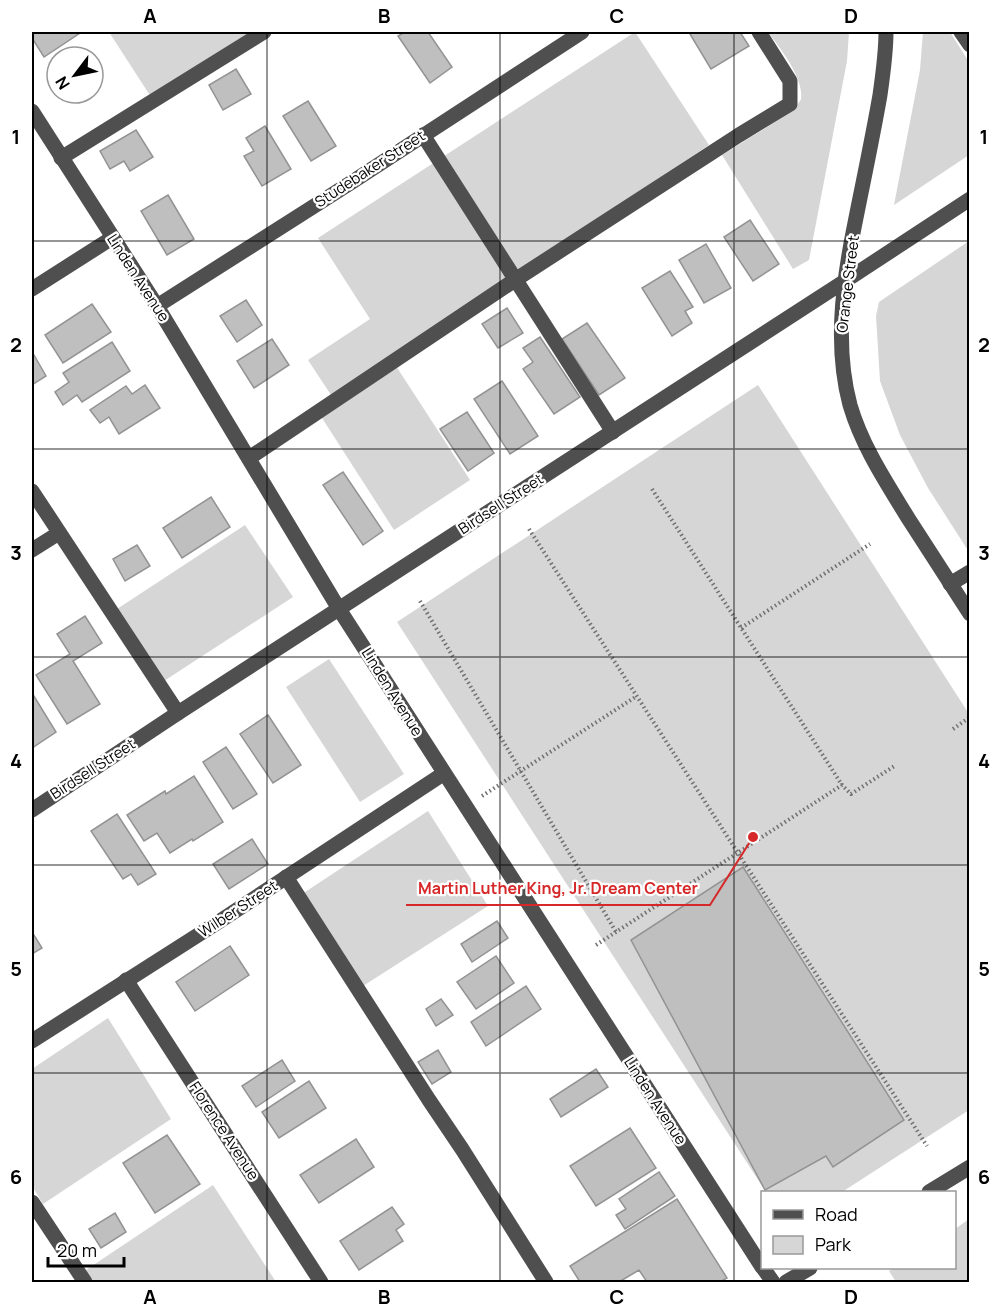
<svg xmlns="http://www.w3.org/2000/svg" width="1001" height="1314" font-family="Manrope,sans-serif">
	<rect width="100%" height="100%" fill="#fff"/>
	<g fill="#d6d6d6">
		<polygon points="109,32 252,32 151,97"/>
		<polygon points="635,32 709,145 331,395 308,360 370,319 318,238"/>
		<path d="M768 32H849L847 61 809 260 793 269 722 155 793 111C795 107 800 102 801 99 804 78 780 48 768 32Z"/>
		<polygon points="923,32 950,32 969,62 969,155 894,205 920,70"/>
		<polygon points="969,241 969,552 928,488 900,435 880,381 876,316 879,302"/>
		<polygon points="396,366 470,480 394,530 322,418"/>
		<polygon points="758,385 969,714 969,1110 842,1192 766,1192 397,622"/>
		<polygon points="245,525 293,597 164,681 117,609"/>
		<polygon points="329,659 404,774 360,802 286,687"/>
		<polygon points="428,811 488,906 363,986 302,894"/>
		<polygon points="108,1018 171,1119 43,1204 32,1186 32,1069"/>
		<polygon points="213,1185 276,1282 94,1282 86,1270"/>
		<polygon points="969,1219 969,1282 896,1282 889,1271 894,1268 954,1268 955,1229"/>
	</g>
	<g fill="#bfbfbf" stroke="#939393" stroke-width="1.5">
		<polygon points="32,32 78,32 80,33 44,57 32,38"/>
		<polygon points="405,32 428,32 452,67 430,83 398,36"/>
		<polygon points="695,32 740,32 749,46 711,69 690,34"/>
		<polygon points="236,69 251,94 223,110 209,85"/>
		<polygon points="308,101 336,146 311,161 283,116"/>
		<polygon points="265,126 291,169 262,186 244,156 254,151 246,138"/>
		<polygon points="136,130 153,157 130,171 124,161 110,169 100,151"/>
		<polygon points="168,195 194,239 167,255 141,211"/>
		<polygon points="750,220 779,264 753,281 724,237"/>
		<polygon points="706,244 731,288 704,303 679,260"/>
		<polygon points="670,271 693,307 685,311 692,323 672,336 642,288"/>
		<polygon points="246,300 262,325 237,342 220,316"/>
		<polygon points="92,304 111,332 63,363 45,335"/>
		<polygon points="507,308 523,333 498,348 482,324"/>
		<polygon points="587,323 625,378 599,395 562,339"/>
		<polygon points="540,337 580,397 554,414 523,369 533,362 523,348"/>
		<polygon points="272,339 289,365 254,388 237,361"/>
		<polygon points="112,342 130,371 82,402 77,395 63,405 55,392 69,382 63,373"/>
		<polygon points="34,355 46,376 32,385 32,356"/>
		<polygon points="502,381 538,436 510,454 474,399"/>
		<polygon points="145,385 160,408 119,434 109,417 100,423 90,410 126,386 132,394"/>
		<polygon points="467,412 494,453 468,471 440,429"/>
		<polygon points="343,472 383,531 363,545 323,485"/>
		<polygon points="211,497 230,527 182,558 163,528"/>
		<polygon points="137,545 150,566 125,581 113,559"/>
		<polygon points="85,616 102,643 73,661 100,704 67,724 36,675 70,654 57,634"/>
		<polygon points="32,693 56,732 32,748"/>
		<polygon points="268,715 301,765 273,783 240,734"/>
		<polygon points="226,747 257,794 233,809 203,762"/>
		<polygon points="194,776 223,822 193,841 192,839 170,853 157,833 144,841 127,815 165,791 166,794"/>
		<polygon points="117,814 156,874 138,885 131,874 123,879 91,831"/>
		<polygon points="252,839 268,864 229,889 213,864"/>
		<polygon points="743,867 904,1120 833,1167 826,1156 765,1190 631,940"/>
		<polygon points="497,921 508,938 472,962 461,944"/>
		<polygon points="32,932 42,948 32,954"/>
		<polygon points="230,946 249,975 195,1011 176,982"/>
		<polygon points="496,956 514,983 476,1009 457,982"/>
		<polygon points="526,986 541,1009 486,1046 471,1022"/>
		<polygon points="441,999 453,1015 436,1026 426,1009"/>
		<polygon points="438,1050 451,1072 432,1084 418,1062"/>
		<polygon points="282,1060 295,1081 256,1107 242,1086"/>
		<polygon points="596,1069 608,1087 561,1117 550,1099"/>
		<polygon points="309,1081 326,1108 279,1138 262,1112"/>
		<polygon points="630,1128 656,1168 596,1206 570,1166"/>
		<polygon points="167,1135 200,1184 155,1213 123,1163"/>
		<polygon points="356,1139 374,1167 319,1203 300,1175"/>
		<polygon points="659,1172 675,1196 625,1229 616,1215 626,1209 619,1199"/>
		<polygon points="677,1199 727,1278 720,1282 647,1282 639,1270 619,1282 580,1282 570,1266"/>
		<polygon points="392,1207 404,1224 396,1230 403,1241 359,1270 340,1241"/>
		<polygon points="115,1213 126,1232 101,1248 89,1229"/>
	</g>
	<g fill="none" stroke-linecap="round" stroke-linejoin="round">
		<g stroke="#717171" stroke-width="4" stroke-dasharray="1.5 3" stroke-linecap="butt">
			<polyline points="652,489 842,785"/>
			<polyline points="529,529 927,1146"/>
			<polyline points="420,601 616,932"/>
			<polyline points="741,628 870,544"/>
			<polyline points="953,729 970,717"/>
			<polyline points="482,796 637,696"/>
			<polyline points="596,945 842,785 851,794 896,765"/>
		</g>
		<g stroke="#4f4f4f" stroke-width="15">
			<path d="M886 32C886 53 883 74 880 95 872 141 862 187 853 233 842 289 835 349 850 405 862 446 886 482 908 518 929 550 949 582 970 614"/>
			<polyline points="961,32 970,45"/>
			<polyline points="32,111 157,306 339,609 762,1267"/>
			<polyline points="423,135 613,432"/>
			<polyline points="61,158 264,32"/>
			<polyline points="32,289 112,238"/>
			<polyline points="157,306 352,182 582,32"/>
			<polyline points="249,458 515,280 739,135 790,104 790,81 759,32"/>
			<polyline points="32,491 178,713"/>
			<polyline points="32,550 59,533"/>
			<polyline points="950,584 970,572"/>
			<polyline points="32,810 178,713 845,281 970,199"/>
			<polyline points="286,877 429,1100 462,1149 546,1282"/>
			<polyline points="126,980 321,1282"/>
			<polyline points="32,1041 220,921 443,774"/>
			<polyline points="929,1192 970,1167"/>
			<polyline points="32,1202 85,1282"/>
			<polyline points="763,1268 773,1282"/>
			<polyline points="786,1282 810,1268"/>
		</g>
	</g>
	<path fill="none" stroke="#000" stroke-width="1.5" stroke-opacity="0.55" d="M267 32V1282M500 32V1282M734 32V1282M32 241H970M32 449H970M32 657H970M32 865H970M32 1073H970"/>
	<g text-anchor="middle" stroke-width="4.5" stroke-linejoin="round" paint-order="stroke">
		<g font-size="15" fill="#000" stroke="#fff">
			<text transform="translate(370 169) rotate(-33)" y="5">Studebaker Street</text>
			<text transform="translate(138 278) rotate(57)" y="5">Linden Avenue</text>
			<text transform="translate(848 284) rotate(-83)" y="5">Orange Street</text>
			<text transform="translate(501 504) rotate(-33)" y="5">Birdsell Street</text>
			<text transform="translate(392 692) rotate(58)" y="5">Linden Avenue</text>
			<text transform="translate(93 769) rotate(-33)" y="5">Birdsell Street</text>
			<text transform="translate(238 909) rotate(-33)" y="5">Wilber Street</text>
			<text transform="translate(655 1101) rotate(57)" y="5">Linden Avenue</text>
			<text transform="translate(224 1131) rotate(57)" y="5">Florence Avenue</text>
		</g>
	</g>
	<path fill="none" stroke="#d62828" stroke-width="2" d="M753 837L710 905H406"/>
	<circle fill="#d62828" stroke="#fff" stroke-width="2" cx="753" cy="837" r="6"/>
	<g font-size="16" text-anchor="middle" font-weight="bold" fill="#d62828" stroke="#fff" stroke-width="4.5" stroke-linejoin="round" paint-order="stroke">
		<text x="558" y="894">Martin Luther King, Jr. Dream Center</text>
	</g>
	<rect width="1001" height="1314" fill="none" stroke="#ffffff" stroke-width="66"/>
	<rect x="761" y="1191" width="195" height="78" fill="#ffffff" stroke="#999999" stroke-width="1.5"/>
	<rect x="773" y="1210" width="30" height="9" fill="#4f4f4f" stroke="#999999" stroke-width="1.5"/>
	<text x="815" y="1221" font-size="18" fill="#000000">Road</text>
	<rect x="773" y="1236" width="30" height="18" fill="#d6d6d6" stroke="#999999" stroke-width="1.5"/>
	<text x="815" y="1251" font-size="18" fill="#000000">Park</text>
	<g transform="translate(75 75) rotate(238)"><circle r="28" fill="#ffffff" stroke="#999999" stroke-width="1.5"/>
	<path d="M0-4.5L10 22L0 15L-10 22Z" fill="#000000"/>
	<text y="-9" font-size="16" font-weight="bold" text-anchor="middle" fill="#000000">N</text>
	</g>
	<path d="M48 1257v9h76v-9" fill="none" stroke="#000000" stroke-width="3"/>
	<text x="57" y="1257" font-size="18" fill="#000000" stroke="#ffffff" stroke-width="4.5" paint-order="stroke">20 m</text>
	<rect x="33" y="33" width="935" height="1248" fill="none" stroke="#000" stroke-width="2"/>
	<g font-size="20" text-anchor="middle" font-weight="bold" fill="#000">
		<text x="150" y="23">A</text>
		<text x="384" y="23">B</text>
		<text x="617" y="23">C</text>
		<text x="851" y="23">D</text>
		<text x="16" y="144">1</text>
		<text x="984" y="144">1</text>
		<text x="16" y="352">2</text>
		<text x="984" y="352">2</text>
		<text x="16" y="560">3</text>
		<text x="984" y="560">3</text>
		<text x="16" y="768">4</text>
		<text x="984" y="768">4</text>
		<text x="16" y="976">5</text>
		<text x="984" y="976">5</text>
		<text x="16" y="1184">6</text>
		<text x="984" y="1184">6</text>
		<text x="150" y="1304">A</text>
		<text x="384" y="1304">B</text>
		<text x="617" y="1304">C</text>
		<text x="851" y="1304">D</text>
	</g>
</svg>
